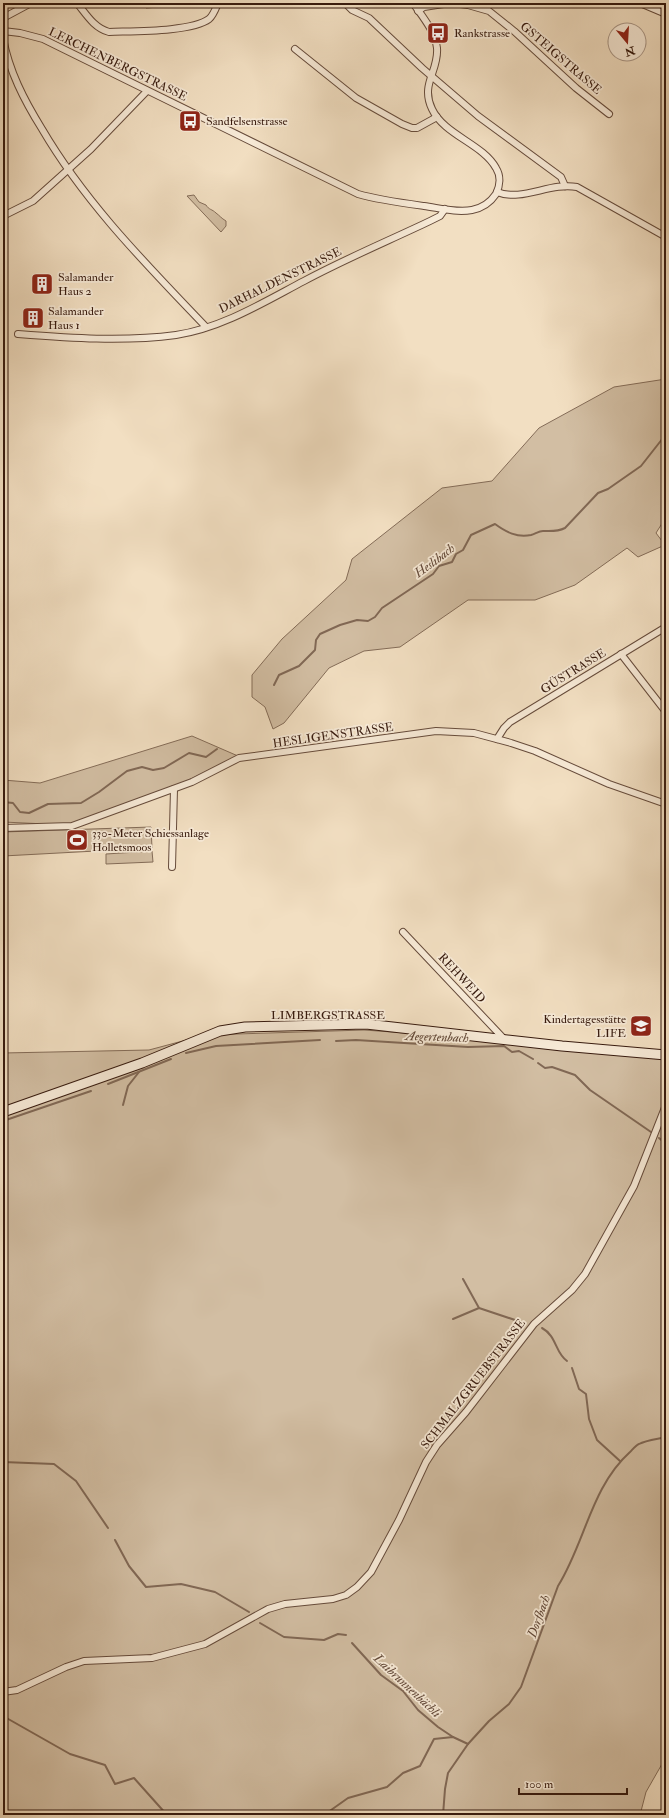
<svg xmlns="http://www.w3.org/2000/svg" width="669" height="1818" font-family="'IM FELL Double Pica',serif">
	<rect width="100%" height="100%" fill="#f2dfc2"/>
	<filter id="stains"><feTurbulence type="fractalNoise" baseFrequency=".005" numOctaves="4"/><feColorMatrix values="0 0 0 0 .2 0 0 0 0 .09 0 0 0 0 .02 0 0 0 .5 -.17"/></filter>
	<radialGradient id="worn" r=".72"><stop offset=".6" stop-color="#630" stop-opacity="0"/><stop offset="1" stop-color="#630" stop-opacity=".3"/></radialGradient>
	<g fill="#d2bea3" stroke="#846c58">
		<polygon points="144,3 159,3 159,7 146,8"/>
		<path d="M194 195 199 202 206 205C209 210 212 209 216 213 220 216 221 218 226 221V226L221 232 187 196Z"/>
		<polygon points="666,379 666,517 656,533 665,545 638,557 627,548 575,585 535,600 468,600 400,647 364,651 329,668 284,723 273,729 265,707 252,697 252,675 282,639 346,580 352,559 442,488 492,481 539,428 614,387"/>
		<polygon points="192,736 238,756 187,781 68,825 3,822 3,780 40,783"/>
		<polygon points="151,827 152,848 3,856 3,832"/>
		<polygon points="152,851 153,862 106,864 106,854"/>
		<polygon points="364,1030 505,1040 666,1055 666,1757 646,1792 640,1815 3,1815 3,1053 149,1050 205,1035"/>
	</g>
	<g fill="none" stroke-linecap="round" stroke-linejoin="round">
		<g stroke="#816855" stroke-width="2">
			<path d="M274 685 279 675 299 666 315 650 316 640 320 634 340 625 357 620 368 621 375 617 382 608 433 574 439 566 452 562 456 554 463 550 471 535 495 524C506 532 517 538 531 535 535 534 539 531 543 531 551 531 557 532 565 528L598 493 608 489 641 466 663 438 666 436"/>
			<polyline points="3,802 13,803 20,812 29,813 48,804 81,803 99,792 127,771 142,767 153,770 164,768 189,753 206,757 217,749"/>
			<polyline points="336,1041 356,1040 468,1047 504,1046 512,1052 519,1051 533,1059"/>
			<polyline points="186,1053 216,1046 320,1040"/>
			<polyline points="538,1063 545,1068 552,1067 575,1075 590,1090 651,1132"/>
			<polyline points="108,1084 171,1059"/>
			<polyline points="123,1105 128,1086 139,1072"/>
			<polyline points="3,1121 91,1091"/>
			<polyline points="659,1138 666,1144"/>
			<polyline points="463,1279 479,1308 524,1323"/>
			<polyline points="453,1319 479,1308"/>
			<path d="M542 1328C557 1336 555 1353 567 1361"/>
			<polyline points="572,1368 579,1389 586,1394 589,1419 597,1440 620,1461"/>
			<polyline points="3,1462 54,1464 76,1481 108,1528"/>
			<polyline points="115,1540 129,1566 146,1587 181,1584 215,1592 249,1612"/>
			<polyline points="260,1623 284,1637 324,1640 338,1634 346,1635"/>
			<polyline points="352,1643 381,1675 403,1691 418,1710 438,1727 453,1737"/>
			<polyline points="3,1716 70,1754 105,1765 115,1784 134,1778 167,1815"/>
			<polyline points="324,1815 348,1798 387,1787 403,1773 420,1766 434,1739 453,1737 468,1744"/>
			<path d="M443 1815 445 1789 448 1773 468 1744 489 1721 509 1704 521 1687 558 1586C585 1543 591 1487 630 1452 633 1449 636 1445 639 1444 646 1440 658 1439 666 1437"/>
		</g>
		<g stroke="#664b3b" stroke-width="8">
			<g id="street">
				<path d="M77 3C86 14 94 28 109 32 132 31 192 32 209 19 213 16 216 8 218 3"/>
				<polyline points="345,3 352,10 369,18 422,68 478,116 561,177 565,186"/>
				<polyline points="453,3 468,5 489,11 514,31 576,88 609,114"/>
				<polyline points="640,3 666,14"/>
				<polyline points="418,11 424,7 450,3"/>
				<polyline points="3,18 31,3"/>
				<path d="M3 31 20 33 43 39 358 194C379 200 402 203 424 206 439 208 456 213 472 210 482 208 490 203 496 194 500 186 501 176 496 168 483 144 444 135 432 109 420 84 439 71 437 48 435 31 422 16 413 3"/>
				<path d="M3 38C9 71 24 100 42 129 86 204 147 265 206 327"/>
				<polyline points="295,49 356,98 402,124 412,128 417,128 437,117"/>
				<path d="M497 192C522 202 550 182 577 187L666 237"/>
				<polyline points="3,216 33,201 91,149 147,91"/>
				<path d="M18 334C70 338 123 342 176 335 222 328 264 302 304 281 345 259 388 241 430 221L440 216 445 209"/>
				<polyline points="621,654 666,712"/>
				<polyline points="497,739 504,728 510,722 666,627"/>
				<polyline points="3,828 72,826 192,782 239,758 436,731 474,733 511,743 535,751 609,784 666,804"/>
				<polyline points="172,867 174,789"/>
				<polyline points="403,932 505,1040"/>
				<polyline points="3,1692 17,1690 66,1667 84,1661 152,1658 205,1644 268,1609 285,1604 333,1599 346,1595 357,1587 371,1572 399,1520 426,1462 437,1445 466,1412 534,1324 572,1290 585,1274 634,1186 666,1105"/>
			</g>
		</g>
		<g stroke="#371a0e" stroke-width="11">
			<polyline id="secondary" points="3,1112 142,1063 220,1031 245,1027 366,1024 562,1046 666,1055"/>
		</g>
		<use href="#street" stroke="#f7ead7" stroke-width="6"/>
		<use href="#secondary" stroke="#f7ead7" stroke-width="9"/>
	</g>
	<defs>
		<g id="bus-square" transform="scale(1.15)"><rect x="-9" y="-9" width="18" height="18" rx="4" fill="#8f2418" stroke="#f7ead7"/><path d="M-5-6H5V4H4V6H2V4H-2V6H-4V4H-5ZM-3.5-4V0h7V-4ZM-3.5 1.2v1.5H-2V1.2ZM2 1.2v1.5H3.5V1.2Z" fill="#fff"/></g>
		<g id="building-square" transform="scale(1.15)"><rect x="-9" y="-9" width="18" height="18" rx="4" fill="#8f2418" stroke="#f7ead7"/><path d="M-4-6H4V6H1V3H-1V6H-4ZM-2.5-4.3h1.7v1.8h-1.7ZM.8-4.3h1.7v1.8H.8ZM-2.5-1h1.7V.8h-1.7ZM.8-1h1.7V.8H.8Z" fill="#fff"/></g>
		<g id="stadium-square" transform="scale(1.15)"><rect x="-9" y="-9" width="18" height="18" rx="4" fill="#8f2418" stroke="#f7ead7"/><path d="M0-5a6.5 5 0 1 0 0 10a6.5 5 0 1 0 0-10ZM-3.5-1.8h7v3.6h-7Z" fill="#fff"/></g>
		<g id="school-square" transform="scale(1.15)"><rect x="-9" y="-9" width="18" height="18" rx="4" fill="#8f2418" stroke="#f7ead7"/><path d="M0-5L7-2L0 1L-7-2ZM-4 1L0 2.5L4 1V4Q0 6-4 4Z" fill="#fff"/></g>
	</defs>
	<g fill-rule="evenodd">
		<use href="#bus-square" x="438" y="33"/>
		<use href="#bus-square" x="190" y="121"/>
		<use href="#building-square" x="42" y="284"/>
		<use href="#building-square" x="33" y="318"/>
		<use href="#stadium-square" x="77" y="840"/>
		<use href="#school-square" x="641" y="1026"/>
	</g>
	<g text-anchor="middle" stroke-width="3.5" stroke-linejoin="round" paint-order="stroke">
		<g font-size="12" fill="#371a0e" stroke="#f7ead7" text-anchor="start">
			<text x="454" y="37">Rankstrasse</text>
			<text x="206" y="125">Sandfelsenstrasse</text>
			<text x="58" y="281">Salamander<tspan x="58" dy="14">Haus 2</tspan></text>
			<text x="48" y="315">Salamander<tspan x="48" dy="14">Haus 1</tspan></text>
			<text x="92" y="837">330-Meter Schiessanlage<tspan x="92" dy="14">Holletsmoos</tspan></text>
			<text x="626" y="1023" text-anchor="end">Kindertagesstätte<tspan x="626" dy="14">LIFE</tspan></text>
		</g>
		<g font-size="12" fill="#371a0e" stroke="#f7ead7">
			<text transform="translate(561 58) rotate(41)" y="4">GSTEIGSTRASSE</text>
			<text transform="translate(118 64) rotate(26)" y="4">LERCHENBERGSTRASSE</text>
			<text transform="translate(280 280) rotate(-26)" y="4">DARHALDENSTRASSE</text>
			<text transform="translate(573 671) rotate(-32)" y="4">GÜSTRASSE</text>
			<text transform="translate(333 735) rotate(-8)" y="4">HESLIGENSTRASSE</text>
			<text transform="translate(462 978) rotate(47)" y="4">REHWEID</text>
			<text x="328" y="1019">LIMBERGSTRASSE</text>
			<text transform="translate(473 1384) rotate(-52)" y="4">SCHMALZGRUEBSTRASSE</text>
		</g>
		<g font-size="13" font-style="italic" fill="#624838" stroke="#f7ead7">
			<text transform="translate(434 560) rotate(-37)" y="5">Heslibach</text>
			<text transform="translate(437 1036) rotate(2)" y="5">Aegertenbach</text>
			<text transform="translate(538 1616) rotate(-70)" y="5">Dorfbach</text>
			<text transform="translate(408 1685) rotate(43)" y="5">Laibrunnenbächli</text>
		</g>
	</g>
	<rect width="669" height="1818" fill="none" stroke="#f2dfc2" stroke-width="16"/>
	<rect x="4" y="4" width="661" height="1810" fill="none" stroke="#371a0e" stroke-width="2"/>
	<rect x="8" y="8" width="653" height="1802" fill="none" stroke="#371a0e"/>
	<g transform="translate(627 42) rotate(162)"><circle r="19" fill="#f7ead7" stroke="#aa9787"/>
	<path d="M0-3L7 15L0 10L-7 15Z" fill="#8f2418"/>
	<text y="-6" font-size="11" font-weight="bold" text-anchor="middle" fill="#371a0e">N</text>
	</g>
	<path d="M519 1788v6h108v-6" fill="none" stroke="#371a0e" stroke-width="2"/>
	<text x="525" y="1788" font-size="12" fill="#371a0e" stroke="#f7ead7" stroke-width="3" paint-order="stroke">100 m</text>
	<rect width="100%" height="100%" filter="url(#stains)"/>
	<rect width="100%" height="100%" fill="url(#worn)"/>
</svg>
